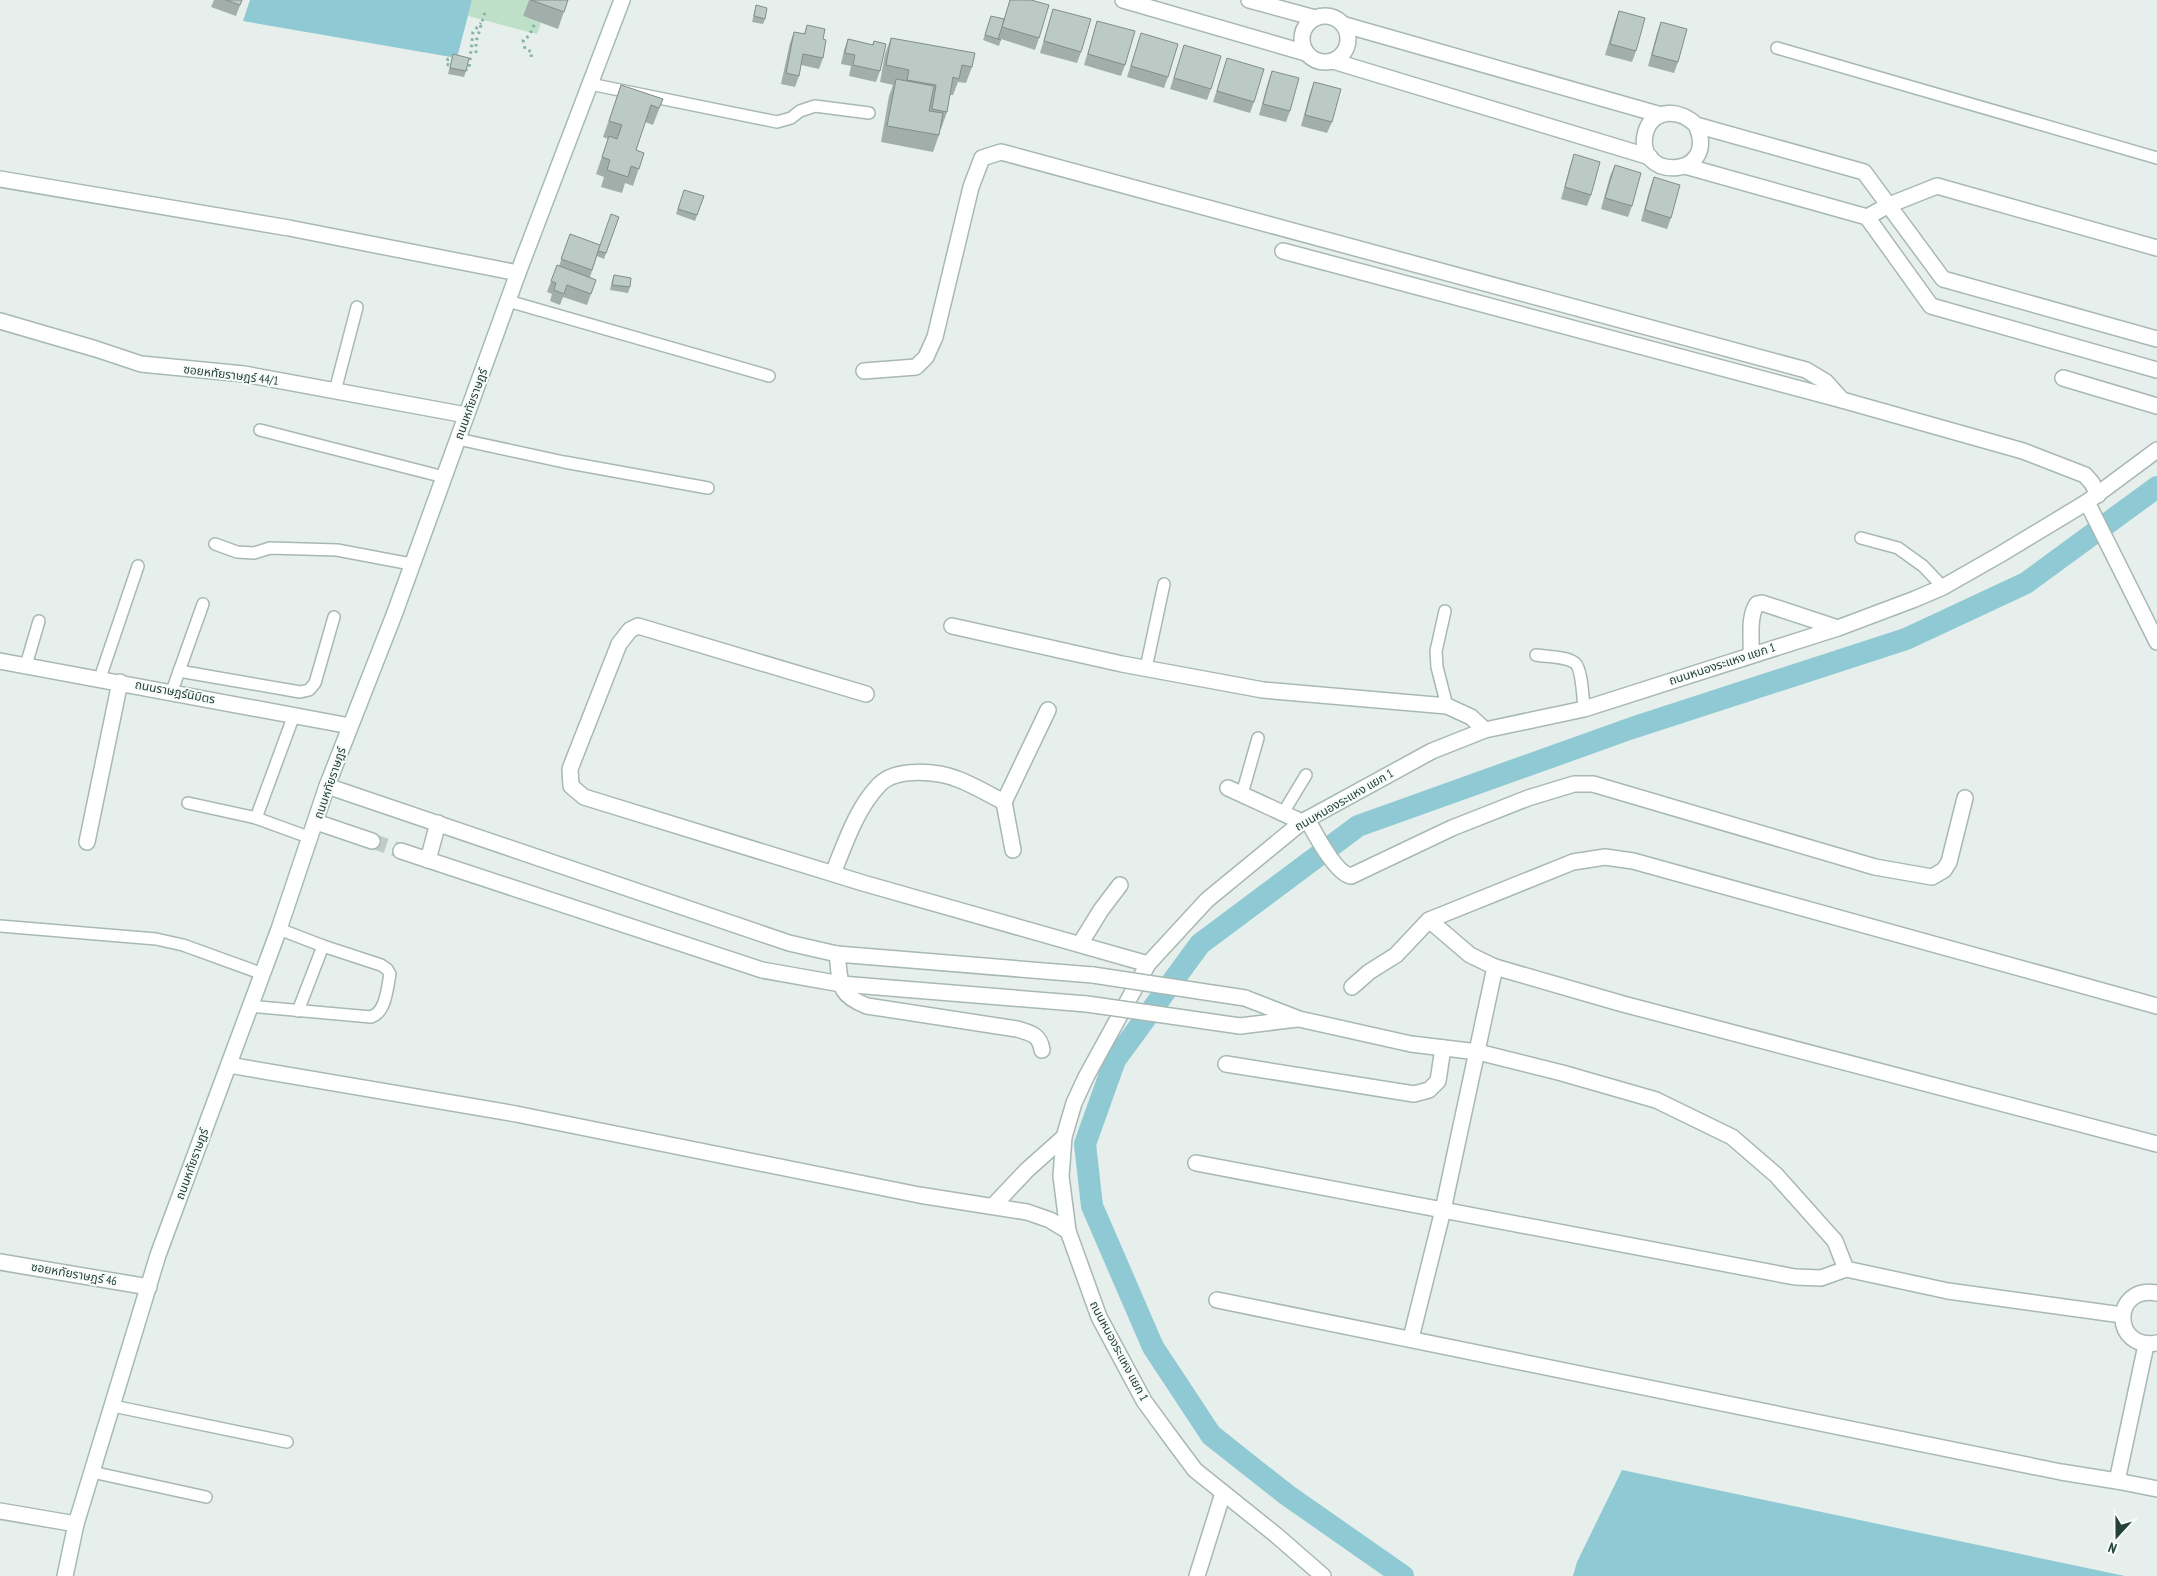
<svg xmlns="http://www.w3.org/2000/svg" width="2157" height="1576" font-family="'PT Sans Narrow','Noto Sans Thai',sans-serif">
	<rect width="100%" height="100%" fill="#e6efeb"/>
	<polygon fill="#bfe0c8" points="472,0 529,0 523,16 541,23 537,34 468,16"/>
	<g fill="#8ec9d4">
		<polygon points="250,0 472,0 457,58 243,21"/>
		<polygon points="1622,1470 2125,1576 1573,1576 1577,1562"/>
	</g>
	<g fill="none" stroke-linecap="round" stroke-linejoin="round">
		<polyline stroke="#8ec9d4" stroke-width="22" points="1403,1576 1287,1495 1211,1435 1153,1347 1092,1206 1085,1144 1115,1060 1200,944 1358,826 1632,728 1906,639 2026,583 2157,487"/>
		<polyline stroke="#bfccc8" stroke-width="15" stroke-dasharray="15 8" stroke-linecap="butt" points="372,841 401,851"/>
		<g stroke="#a8b8b2" stroke-width="14">
			<g id="service">
				<polyline points="1777,48 2157,158"/>
				<polyline points="590,84 777,122 791,118 800,111 815,106 869,113"/>
				<polyline points="508,301 769,376"/>
				<polyline points="335,391 357,307"/>
				<polyline points="260,430 444,477"/>
				<polyline points="458,439 564,462 708,488"/>
				<polyline points="1861,538 1898,548 1923,566 1943,587"/>
				<polyline points="215,544 237,552 254,553 270,548 337,550 411,564"/>
				<polyline points="1445,611 1436,651 1437,667 1447,706"/>
				<path d="M1536 655C1547 657 1566 656 1575 663 1582 669 1583 699 1584 709"/>
				<polyline points="26,665 39,621"/>
				<polyline points="1146,668 1164,584"/>
				<polyline points="179,671 300,692 309,690 315,683 334,617"/>
				<polyline points="100,678 138,566"/>
				<polyline points="172,691 203,604"/>
				<polyline points="1242,794 1258,738"/>
				<polyline points="188,803 256,818 311,838"/>
				<polyline points="1283,813 1306,775"/>
				<polyline points="256,818 294,715"/>
				<polyline points="0,926 156,939 183,945 263,974"/>
				<path d="M249 1006 371 1017C386 1012 387 989 390 974L387 969 381 965 323 946 279 929"/>
				<polyline points="298,1011 323,946"/>
				<polyline points="113,1406 287,1442"/>
				<polyline points="92,1472 206,1497"/>
			</g>
		</g>
		<g stroke="#a8b8b2" stroke-width="18">
			<g id="minor">
				<polyline points="1123,0 1306,53"/>
				<polyline points="1249,0 1315,18"/>
				<circle cx="1325" cy="39" r="23"/>
				<polyline points="1345,25 1661,115"/>
				<polyline points="1333,61 1650,157"/>
				<path d="M1696 125C1721 180 1631 182 1646 131 1654 107 1681 110 1696 125L1864 172 1943 279 2157 339"/>
				<polyline points="1685,166 1867,217 1931,306 2157,370"/>
				<polyline points="0,179 289,228 518,273"/>
				<polyline points="1867,217 1889,205 1937,186 2157,248"/>
				<polyline points="1283,251 1842,400 2023,451 2085,475 2092,483 2098,495"/>
				<polyline points="0,321 96,349 141,364 244,374 466,415"/>
				<polyline points="864,371 916,367 926,357 935,337 971,187 982,158 1001,152 1806,370 1826,382 1842,400"/>
				<polyline points="2063,378 2157,406"/>
				<polyline points="2087,502 2157,642"/>
				<polyline points="952,626 1122,664 1263,690 1447,706 1471,717 1485,730"/>
				<path d="M1751 654C1752 639 1748 617 1757 604L1762 603 1838 628"/>
				<polyline points="866,694 638,626 630,630 619,644 570,769 571,786 584,797 863,883 1148,964"/>
				<polyline points="327,786 789,943 837,954 1093,975"/>
				<polyline points="1228,788 1302,822"/>
				<polyline points="1004,802 1013,850"/>
				<path d="M1307 819C1314 832 1336 874 1351 876L1452 828 1528 798 1574 784H1593L1875 867 1932 877 1944 870 1949 862 1965 798"/>
				<polyline points="316,822 372,841"/>
				<polyline points="87,842 120,682"/>
				<polyline points="401,851 762,970 841,984 1087,1004"/>
				<polyline points="428,860 438,823"/>
				<path d="M833 873C845 844 856 809 879 785 896 767 938 771 960 780 975 786 990 795 1004 802L1048 710"/>
				<polyline points="1080,944 1101,910 1120,885"/>
				<path d="M837 954C841 983 836 994 867 1006L1017 1029C1031 1033 1040 1035 1042 1050"/>
				<polyline points="1352,987 1369,972 1396,955 1429,920"/>
				<polyline points="1245,998 1299,1019 1411,1044 1478,1052 1562,1073 1656,1100 1732,1137 1776,1175 1835,1241 1846,1269 1948,1291 2122,1315"/>
				<polyline points="2157,1006 1633,861 1605,857 1573,862 1429,920 1470,955 1495,967 1623,1004 2157,1144"/>
				<polyline points="1240,1026 1297,1019"/>
				<polyline points="1226,1064 1414,1094 1429,1090 1438,1081 1443,1048"/>
				<polyline points="229,1065 516,1114 919,1195 1027,1212 1050,1220 1068,1231"/>
				<polyline points="1196,1163 1795,1277 1821,1278 1846,1269"/>
				<polyline points="993,1206 1027,1170 1064,1137"/>
				<polyline points="0,1262 149,1287"/>
				<path d="M2157 1293C2111 1285 2112 1351 2157 1343"/>
				<polyline points="1217,1300 2061,1472 2117,1481 2146,1345"/>
				<polyline points="1411,1338 1443,1210 1495,967"/>
				<polyline points="2117,1481 2157,1489"/>
				<polyline points="0,1511 76,1524"/>
				<polyline points="1197,1576 1223,1493"/>
				<polyline points="1323,1576 1276,1535 1195,1470 1177,1446 1144,1401 1099,1317 1068,1231 1061,1176 1064,1137 1074,1103 1086,1077 1148,964 1207,900 1302,822 1432,751 1485,730 1584,709 1838,628 1915,599 1943,587 2001,554 2087,502 2157,450"/>
			</g>
		</g>
		<g stroke="#a8b8b2" stroke-width="18">
			<polyline id="tertiary" points="0,661 350,726"/>
		</g>
		<g stroke="#a4bbb3" stroke-width="18">
			<polyline id="secondary" points="65,1576 76,1524 158,1255 279,929 327,786 394,615 518,273 622,0"/>
		</g>
		<g stroke="#86b3a5" stroke-width="3" stroke-dasharray="2.5 4" stroke-linecap="butt">
			<polyline points="476,53 476,42 486,9"/>
			<polyline points="531,57 532,52 525,49 523,40 529,36 536,21"/>
			<polyline points="449,65 446,64 448,59 455,60"/>
			<polyline points="465,70 469,69 473,32 481,23"/>
		</g>
		<use href="#service" stroke="#fff" stroke-width="11"/>
		<use href="#minor" stroke="#fff" stroke-width="15"/>
		<use href="#tertiary" stroke="#fff" stroke-width="15"/>
		<use href="#secondary" stroke="#fff" stroke-width="15"/>
		<g stroke="#a8b8b2" stroke-width="18" stroke-linecap="butt">
			<g id="minor-bridge">
				<polyline points="1093,975 1245,998"/>
				<polyline points="1087,1004 1240,1026"/>
			</g>
		</g>
		<use href="#minor-bridge" stroke="#fff" stroke-width="15"/>
	</g>
	<g fill="#a1aea9">
		<polygon points="214,0 242,0 236,16 211,7"/>
		<polygon points="529,0 568,0 558,29 523,16"/>
		<polygon points="1010,0 1039,38 1035,50 1001,39 999,46 983,40 991,16 1004,19"/>
		<polygon points="756,5 765,19 763,24 752,22"/>
		<polygon points="1053,9 1081,52 1077,63 1040,53"/>
		<polygon points="1619,11 1636,51 1632,62 1605,55 1615,22"/>
		<polygon points="1097,21 1125,65 1121,76 1084,65"/>
		<polygon points="1661,22 1678,62 1674,73 1648,66 1657,33"/>
		<polygon points="807,25 823,58 819,69 801,65 799,76 795,87 781,84 790,43 794,32 804,34"/>
		<polygon points="1141,33 1168,77 1164,88 1127,77"/>
		<polygon points="891,38 972,67 966,83 958,82 953,95 950,95 947,112 941,129 940,128 939,135 933,152 881,142 889,96 893,85 880,82 885,54"/>
		<polygon points="848,39 872,45 874,41 880,71 876,82 849,76 851,66 841,64 844,50"/>
		<polygon points="1184,45 1211,89 1207,100 1170,89"/>
		<polygon points="453,54 466,71 464,77 448,74"/>
		<polygon points="1227,58 1254,102 1250,113 1213,102"/>
		<polygon points="1272,71 1290,111 1286,122 1259,115 1268,82"/>
		<polygon points="1314,82 1332,122 1327,133 1301,126 1310,93"/>
		<polygon points="621,85 663,99 653,125 645,122 636,150 644,153 633,186 625,183 622,193 601,187 604,177 596,174 608,139 603,137"/>
		<polygon points="1574,154 1591,195 1587,206 1561,199 1570,166"/>
		<polygon points="1615,165 1632,206 1628,217 1601,209 1610,176"/>
		<polygon points="1654,177 1671,218 1667,229 1641,221 1650,188"/>
		<polygon points="684,190 704,196 695,221 676,214"/>
		<polygon points="619,217 604,259 597,256 590,277 596,280 587,305 563,297 560,305 550,301 552,294 547,292 557,265 559,266 570,234 600,245"/>
		<polygon points="614,275 630,287 628,293 610,290 612,281"/>
	</g>
	<g fill="#bbcac4" stroke="#838d89">
		<polygon points="226,0 242,0 240,5"/>
		<polygon points="531,0 568,0 564,12"/>
		<polygon points="1010,0 1031,0 1049,5 1039,38 1002,27"/>
		<polygon points="756,5 767,8 765,19 754,16"/>
		<polygon points="1053,9 1091,19 1081,52 1044,41"/>
		<polygon points="1619,11 1645,18 1636,51 1610,44"/>
		<polygon points="991,16 1004,19 1002,27 998,39 1001,40 985,35"/>
		<polygon points="1097,21 1135,31 1125,65 1088,54"/>
		<polygon points="1661,22 1687,29 1678,62 1652,55"/>
		<polygon points="807,25 825,29 823,39 826,40 823,58 803,54 799,76 786,73 794,32 805,34"/>
		<polygon points="1141,33 1178,44 1168,77 1131,66"/>
		<polygon points="891,38 975,53 972,67 962,65 959,79 953,77 947,112 932,109 936,85 907,80 909,70 886,65"/>
		<polygon points="848,39 873,45 874,41 886,44 880,71 853,65 855,55 845,53"/>
		<polygon points="1184,45 1221,56 1211,89 1174,78"/>
		<polygon points="453,54 469,58 466,71 450,68"/>
		<polygon points="1227,58 1264,69 1254,102 1217,91"/>
		<polygon points="1272,71 1299,78 1290,111 1263,104"/>
		<polygon points="896,79 934,86 929,111 943,113 939,135 887,126"/>
		<polygon points="1314,82 1341,89 1332,122 1305,115"/>
		<polygon points="621,85 663,99 659,108 651,105 636,150 644,153 639,169 631,166 628,177 607,170 610,160 602,157 609,136 617,139 622,125 609,121"/>
		<polygon points="1574,154 1600,162 1591,195 1565,187"/>
		<polygon points="1615,165 1641,173 1632,206 1605,198"/>
		<polygon points="1654,177 1680,185 1671,218 1645,210"/>
		<polygon points="684,190 704,196 697,215 678,209"/>
		<polygon points="611,214 619,217 606,253 598,251"/>
		<polygon points="570,234 600,245 592,270 561,259"/>
		<polygon points="557,265 596,280 591,294 567,285 564,294 554,290 556,283 551,281"/>
		<polygon points="614,275 631,278 630,287 612,285"/>
	</g>
	<g text-anchor="middle" stroke-width="4" stroke-linejoin="round" paint-order="stroke">
		<g font-size="12" fill="#24423a" stroke="#f7fbf9">
			<text transform="translate(231 375) rotate(7)" y="4">ซอยหทัยราษฎร์ 44/1</text>
			<text transform="translate(471 404) rotate(-70)" y="4">ถนนหทัยราษฎร์</text>
			<text transform="translate(1722 664) rotate(-18)" y="4">ถนนหนองระแหง แยก 1</text>
			<text transform="translate(175 692) rotate(11)" y="4">ถนนราษฎร์นิมิตร</text>
			<text transform="translate(330 783) rotate(-71)" y="4">ถนนหทัยราษฎร์</text>
			<text transform="translate(1344 800) rotate(-30)" y="4">ถนนหนองระแหง แยก 1</text>
			<text transform="translate(192 1164) rotate(-70)" y="4">ถนนหทัยราษฎร์</text>
			<text transform="translate(74 1274) rotate(10)" y="4">ซอยหทัยราษฎร์ 46</text>
			<text transform="translate(1119 1351) rotate(62)" y="4">ถนนหนองระแหง แยก 1</text>
		</g>
	</g>
	<g transform="translate(2117 1536) rotate(201)" stroke="#f7fbf9" stroke-width="4" paint-order="stroke">
	<path d="M0-4L9 19L0 12L-9 19Z" fill="#24423a"/>
	<text y="-8" font-size="14" font-weight="bold" text-anchor="middle" fill="#24423a">N</text>
	</g>
</svg>
